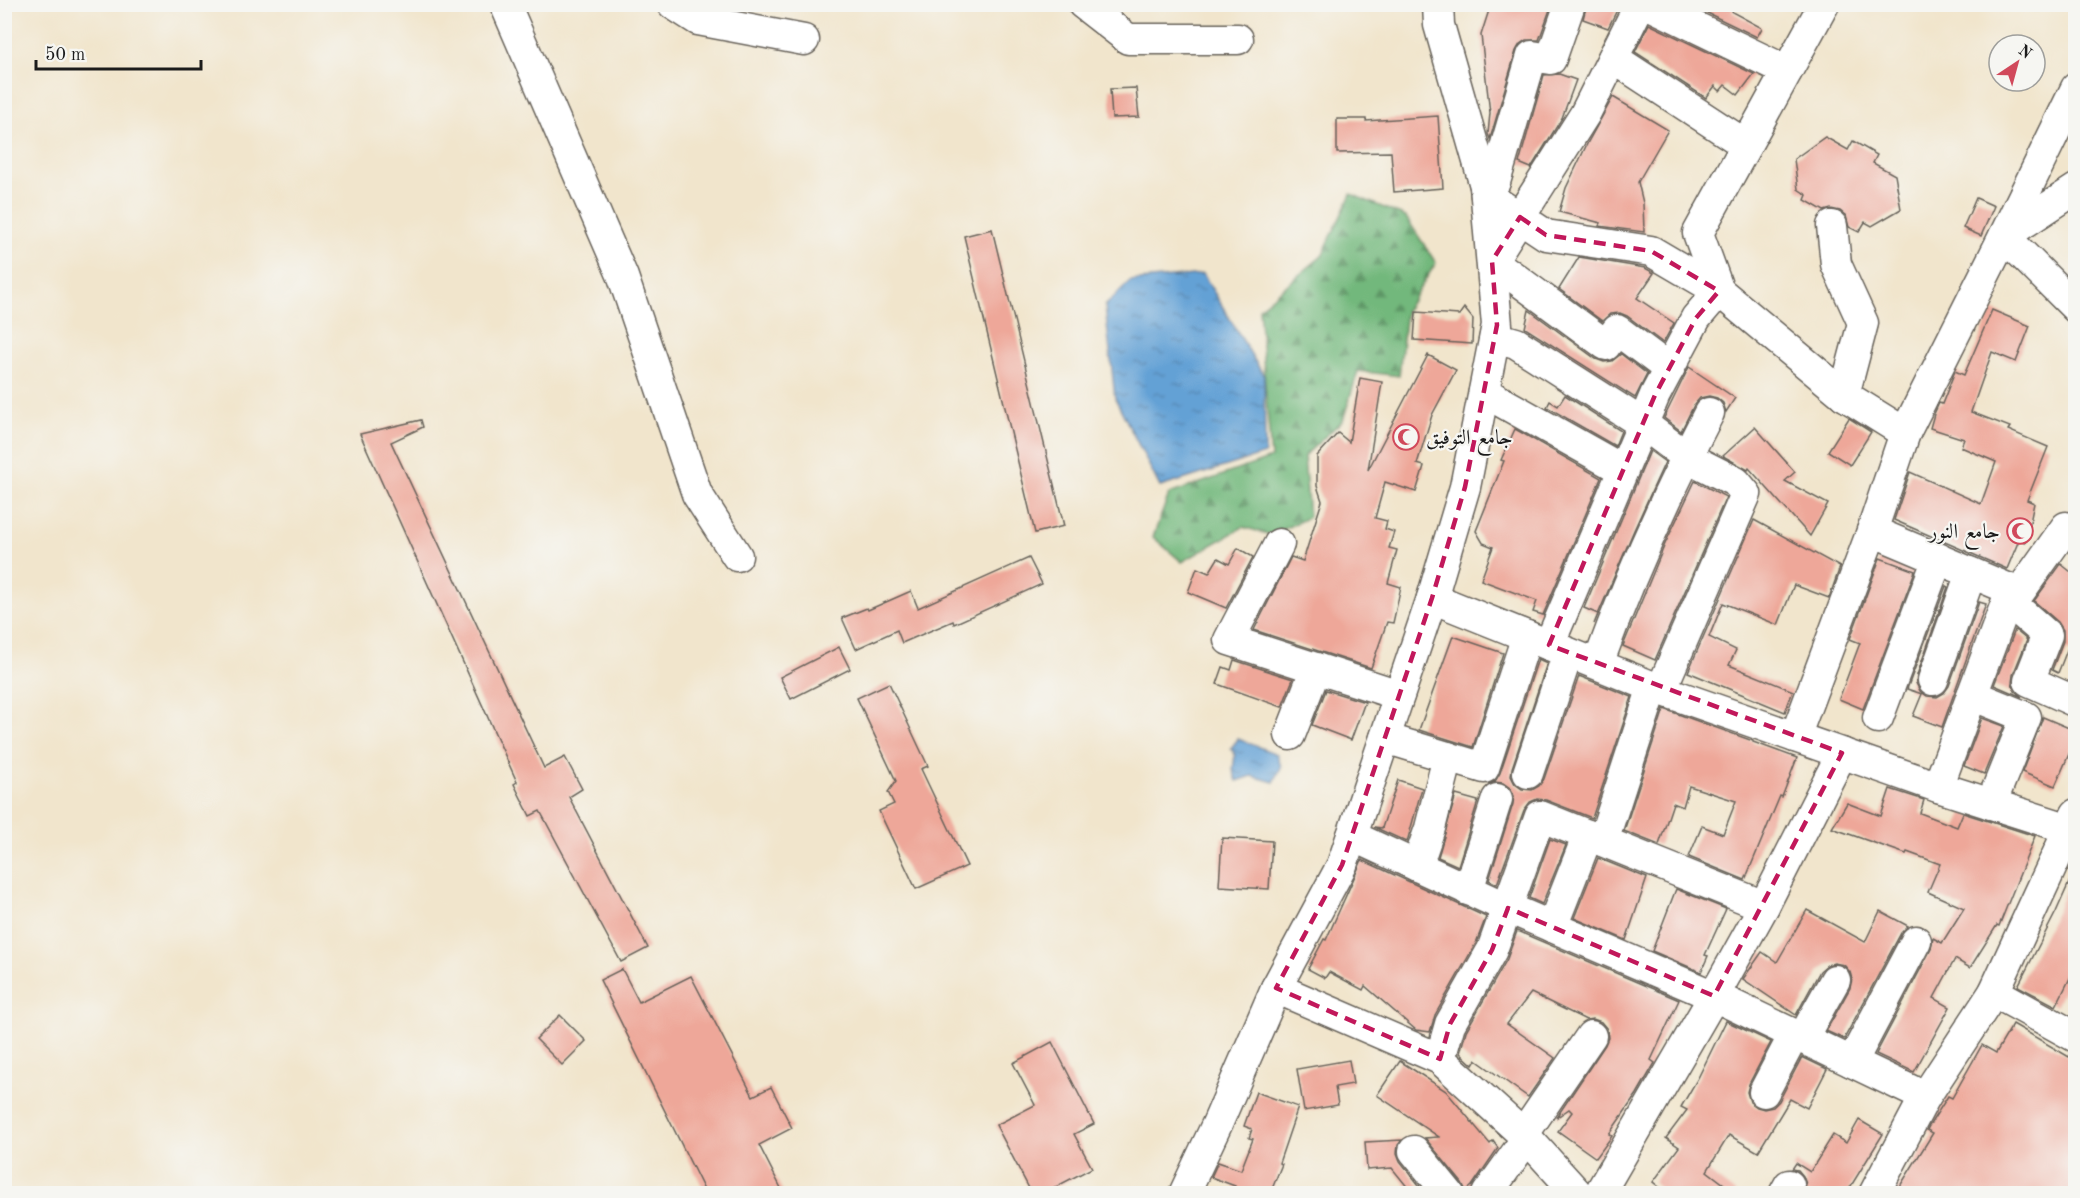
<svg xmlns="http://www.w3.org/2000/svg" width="2080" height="1198" font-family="'Old Standard TT',Amiri,serif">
	<defs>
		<pattern id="forest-firs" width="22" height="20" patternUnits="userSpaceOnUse" patternTransform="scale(1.5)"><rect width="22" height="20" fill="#72b87c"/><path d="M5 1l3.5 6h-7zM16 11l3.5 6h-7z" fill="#5d9565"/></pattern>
		<pattern id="water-ripples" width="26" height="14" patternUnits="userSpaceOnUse" patternTransform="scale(1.5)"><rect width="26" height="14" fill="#64a1d5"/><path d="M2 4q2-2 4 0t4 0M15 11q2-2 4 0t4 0" fill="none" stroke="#5282ac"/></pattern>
	</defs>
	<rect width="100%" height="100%" fill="#f6f6f2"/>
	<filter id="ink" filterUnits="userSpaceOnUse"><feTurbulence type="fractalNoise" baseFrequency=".0167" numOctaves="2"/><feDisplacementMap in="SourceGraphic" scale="12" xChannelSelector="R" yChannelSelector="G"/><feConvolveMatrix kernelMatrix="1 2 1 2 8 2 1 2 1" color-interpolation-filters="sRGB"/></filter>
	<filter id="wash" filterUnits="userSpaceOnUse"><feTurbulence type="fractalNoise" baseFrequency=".008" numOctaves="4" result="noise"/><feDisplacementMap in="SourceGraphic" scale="24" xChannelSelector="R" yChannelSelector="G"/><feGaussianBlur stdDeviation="1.35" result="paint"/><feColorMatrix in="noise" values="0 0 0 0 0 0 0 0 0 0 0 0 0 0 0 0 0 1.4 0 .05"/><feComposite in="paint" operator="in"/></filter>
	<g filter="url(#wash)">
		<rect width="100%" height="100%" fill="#f1e5cc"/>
		<polygon fill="url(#forest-firs)" stroke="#476a4c" stroke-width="1.5" points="1351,194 1406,217 1436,263 1406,310 1399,376 1358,371 1343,420 1304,456 1309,517 1271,535 1243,527 1182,562 1153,537 1169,494 1271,458 1259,308 1322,256"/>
		<g fill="url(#water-ripples)" stroke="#405e78" stroke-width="1.5">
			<polygon points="1203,274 1264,376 1265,454 1160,487 1115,398 1105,306 1130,281"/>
			<polygon points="1238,739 1277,754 1281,767 1274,782 1252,776 1237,781 1233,770 1235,755 1231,748"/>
		</g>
		<g id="blocks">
			<g fill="#eea799">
				<polygon points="1491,4 1552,4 1539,40 1526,40 1520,44 1516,51 1490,139 1488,134 1490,113 1481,35"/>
				<polygon points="1587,4 1620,4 1608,28 1583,19"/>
				<polygon points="1689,4 1736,4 1732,12 1762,28 1757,37"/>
				<polygon points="1649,24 1754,74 1738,95 1725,85 1720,91 1715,86 1706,98 1635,52"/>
				<polygon points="1559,74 1576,80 1562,118 1531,168 1519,163 1544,75"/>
				<polygon points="1136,88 1139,117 1112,118 1110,89"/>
				<polygon points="1613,97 1668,130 1638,182 1643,203 1644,232 1599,226 1601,223 1559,212 1566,188 1588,142"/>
				<polygon points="1438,116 1443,188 1394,192 1391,152 1337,153 1337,119 1366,119 1366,121"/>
				<polygon points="1825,137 1848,150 1853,141 1877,155 1873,163 1895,175 1901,209 1872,226 1865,222 1859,232 1849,227 1846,216 1840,211 1831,209 1824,211 1805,200 1807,195 1798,189 1794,159"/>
				<polygon points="1976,198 1994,206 1981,236 1963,228"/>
				<polygon points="992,229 1064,526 1035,533 964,236"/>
				<polygon points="1579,257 1645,268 1654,273 1637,298 1674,323 1663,343 1627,316 1620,313 1610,314 1602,321 1559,289"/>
				<polygon points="1464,308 1473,319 1472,344 1414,340 1416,312 1459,315"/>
				<polygon points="1529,310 1596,359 1604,362 1612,361 1621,354 1647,374 1635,398 1525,328"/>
				<polygon points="1992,310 2030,326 2016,362 1992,352 1971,412 2010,427 2008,430 2048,447 2027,500 2034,503 2026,542 2019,540 2007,569 1894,520 1910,472 1981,504 1996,462 1961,447 1964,439 1930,428 1934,414 1939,403 1942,404 1955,371 1964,375"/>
				<polygon points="1428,355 1456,370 1432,415 1417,464 1424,466 1416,492 1385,482 1375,518 1387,521 1385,529 1394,532 1389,548 1397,550 1388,583 1401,587 1393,623 1387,622 1371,668 1254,630 1291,557 1303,561 1322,501 1317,486 1317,456 1338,433 1349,442 1360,378 1382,382 1368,470"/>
				<polygon points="1689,367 1735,398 1726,412 1723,403 1717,398 1709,396 1700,398 1694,405 1681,431 1664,418"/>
				<polygon points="1565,395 1621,431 1615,446 1547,407 1550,401 1558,406"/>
				<polygon points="1849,418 1871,432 1850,465 1828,451"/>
				<polygon points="421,420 423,427 391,442 544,768 565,757 582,789 569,797 648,948 621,962 540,811 530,816 514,784 517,782 360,434"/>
				<polygon points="1755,427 1795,472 1785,481 1828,504 1810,536 1749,468 1748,470 1723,456"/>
				<polygon points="1515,429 1601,478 1543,615 1533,612 1537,601 1481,580 1493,547 1483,543 1476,531 1504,461 1501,460"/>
				<polygon points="1650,451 1665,462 1634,530 1594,624 1598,614 1584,608"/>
				<polygon points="1695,481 1726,497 1655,660 1623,646 1665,544"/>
				<polygon points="1754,520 1840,567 1829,598 1794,585 1778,625 1723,603 1709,637 1736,650 1729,665 1793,691 1785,712 1688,672"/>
				<polygon points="1238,548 1253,557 1226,608 1188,592 1197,568 1209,573 1218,558 1229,564"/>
				<polygon points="1029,558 1042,584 954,624 953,621 902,643 897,630 856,649 842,618 867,608 868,610 911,591 918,608"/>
				<polygon points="1880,558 1915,571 1863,709 1839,699 1860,643 1850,639"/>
				<polygon points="2061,564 2076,576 2076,655 2067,650 2058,673 2052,670 2063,641 2063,630 2058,622 2034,601"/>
				<polygon points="1946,586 1948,587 1917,675 1916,683 1920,691 1927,696 1937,697 1944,693 1949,686 1979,602 1986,604 1942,727 1913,716 1922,694 1907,689"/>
				<polygon points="2015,630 2027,640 2013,675 2012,683 2015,691 2022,697 1994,685"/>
				<polygon points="1453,636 1503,653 1473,747 1419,730"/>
				<polygon points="839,647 850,669 791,699 780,677"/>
				<polygon points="1538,659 1547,663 1512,768 1511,776 1515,784 1522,789 1532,790 1539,786 1544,779 1579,676 1632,697 1592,818 1546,800 1537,799 1530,802 1524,810 1497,884 1489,880 1513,804 1514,796 1510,788 1503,783 1494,782 1488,785 1496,780 1500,773"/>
				<polygon points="1234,660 1293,679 1282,707 1217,684 1223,667 1231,670"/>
				<polygon points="889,683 928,766 921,769 967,866 916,889 879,811 894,804 888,792 896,781 857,698"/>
				<polygon points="1326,690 1365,702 1351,740 1312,725"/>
				<polygon points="1664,709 1753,741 1753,742 1797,758 1782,797 1780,796 1745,880 1689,857 1702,826 1723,834 1736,801 1689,786 1683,807 1673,803 1659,845 1624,831"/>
				<polygon points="2043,717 2076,731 2076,738 2055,786 2022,772"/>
				<polygon points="1982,718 2004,726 1984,774 1964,766"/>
				<polygon points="1398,780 1422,788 1407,842 1374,827 1382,828"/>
				<polygon points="1890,789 1924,800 1920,813 1957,827 1963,813 2035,836 1999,926 1997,925 1970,968 1955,959 1934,998 1950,1007 1914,1072 1876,1054 1931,949 1933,938 1942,943 1964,908 1928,892 1940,864 1907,852 1906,854 1832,828 1847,803 1881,816"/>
				<polygon points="1456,795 1478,801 1458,866 1438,857"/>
				<polygon points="1222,838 1272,841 1269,889 1219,886"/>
				<polygon points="1550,839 1566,845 1542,904 1529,898"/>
				<polygon points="1598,858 1647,878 1626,940 1574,918"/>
				<polygon points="1362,860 1486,917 1476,943 1435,1015 1430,1032 1416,1030 1365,986 1363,990 1329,972 1325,978 1308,969 1324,939 1326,940"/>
				<polygon points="2076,867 2076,966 2056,1006 2018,986 2056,912"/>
				<polygon points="1676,889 1726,909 1705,955 1708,956 1701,972 1652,951"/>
				<polygon points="1807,910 1865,942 1880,911 1908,926 1901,933 1844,1039 1826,1031 1850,988 1852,979 1850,972 1844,965 1834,963 1827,965 1820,971 1796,1015 1743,979 1762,952 1777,962"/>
				<polygon points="1517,931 1679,1000 1651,1060 1655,1063 1637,1094 1609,1134 1612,1136 1596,1158 1558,1131 1572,1112 1569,1109 1556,1118 1605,1045 1608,1038 1607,1029 1601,1022 1593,1019 1586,1020 1531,993 1507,1024 1555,1058 1528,1097 1476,1060 1473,1065 1460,1053 1466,1031 1507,959"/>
				<polygon points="622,969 639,1002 691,976 753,1096 771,1087 792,1128 759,1145 784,1194 706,1194 600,980"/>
				<polygon points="560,1015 586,1041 562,1065 536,1039"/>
				<polygon points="1726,1021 1771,1042 1749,1084 1747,1092 1750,1102 1757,1107 1764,1109 1773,1107 1779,1101 1802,1057 1827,1069 1807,1108 1790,1099 1758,1152 1729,1135 1707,1171 1737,1194 1668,1194 1653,1182 1679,1147 1666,1138 1687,1110 1681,1107 1698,1078"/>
				<polygon points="2013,1024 2076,1061 2076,1194 1895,1194 1933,1133 1927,1130 1929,1126 1948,1096 1952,1098 1982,1045 1996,1053"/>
				<polygon points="1052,1042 1094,1124 1074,1134 1092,1168 1042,1194 1032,1194 996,1125 1035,1105 1013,1063"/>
				<polygon points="1349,1060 1353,1084 1335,1087 1338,1105 1304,1111 1297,1069"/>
				<polygon points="1400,1061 1446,1091 1490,1144 1493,1141 1498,1148 1472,1186 1466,1191 1462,1183 1425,1138 1439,1137 1377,1095"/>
				<polygon points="1256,1092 1298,1107 1279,1163 1282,1164 1270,1194 1233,1194 1235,1186 1211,1177 1218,1162 1241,1170 1253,1139 1249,1138 1252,1129 1244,1126"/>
				<polygon points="1859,1120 1883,1134 1846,1194 1804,1194 1806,1184 1803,1176 1798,1170 1792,1169 1796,1163 1810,1172 1833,1135 1846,1143"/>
				<polygon points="1402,1140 1398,1145 1397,1153 1400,1161 1426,1194 1413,1194 1392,1168 1367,1170 1365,1142"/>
			</g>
		</g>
	</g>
	<g filter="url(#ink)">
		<use href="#blocks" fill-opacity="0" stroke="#67625a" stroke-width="1.5"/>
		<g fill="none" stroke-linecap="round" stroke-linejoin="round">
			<g stroke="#67625a" stroke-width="33">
				<g id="minor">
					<polyline points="505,4 623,277 697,494 737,556"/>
					<polyline points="673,4 698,20 804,40"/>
					<polyline points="1083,4 1128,39 1238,39"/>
					<polyline points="1640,4 1585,114 1492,261 1606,345 1617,330 1669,369"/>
					<polyline points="1648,4 1787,71"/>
					<polyline points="1824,4 1698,233 1719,291 1844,395 1905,433"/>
					<polyline points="1613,58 1746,145"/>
					<polyline points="2076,88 2004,236 2076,308"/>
					<polyline points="1485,186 1495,182 1532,56 1551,59 1570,4"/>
					<polyline points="1486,195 1546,235 1651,251 1719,291 1696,318 1655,395 1549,645"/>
					<polyline points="1832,226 1836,264 1863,323 1844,395"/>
					<polyline points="1495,337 1516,343 1643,424 1687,457 1736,482 1746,494 1661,690"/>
					<polyline points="1484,392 1623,470"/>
					<polyline points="1872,531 1905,433 2004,236 2076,189"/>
					<polyline points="1279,544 1229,640 1399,695"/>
					<polyline points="1432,598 1661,690 1938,787 2076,831"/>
					<polyline points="2007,600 2047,635 2029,681 2076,702"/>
					<path d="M1598 664C1629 578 1667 494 1709 413"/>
					<polyline points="1933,680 1971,573"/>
					<polyline points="1972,695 2026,717 1991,804"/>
					<polyline points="1878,718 1938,558"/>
					<polyline points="1290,735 1316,668"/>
					<polyline points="1795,737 1872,531 2019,593 2066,527 2076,536"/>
					<polyline points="1385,738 1484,768 1527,636"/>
					<polyline points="1528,773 1568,653"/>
					<polyline points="1938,787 2011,590"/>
					<polyline points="1352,836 1508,908 1714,996 1925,1097 1994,992 2076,814"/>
					<polyline points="1603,841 1653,687"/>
					<polyline points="1417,866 1430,828 1448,757"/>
					<polyline points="1468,890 1497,799"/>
					<polyline points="1552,927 1588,835"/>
					<polyline points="1276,988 1440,1059 1527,1138 1578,1194"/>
					<polyline points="1994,992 2076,1037"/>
					<polyline points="1802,1039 1835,980"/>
					<polyline points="1440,1059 1450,1024 1492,950 1540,816 1764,906"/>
					<polyline points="1852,1062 1916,941"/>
					<polyline points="1764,1092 1794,1035"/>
					<polyline points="1523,1135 1591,1036"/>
					<polyline points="1414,1151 1449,1194"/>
					<polyline points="1184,1194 1218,1122 1276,988 1342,865 1432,598 1465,487 1497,325 1485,186 1439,25 1438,4"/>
					<polyline points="1487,1194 1527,1138"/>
					<polyline points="1599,1194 1714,996 1764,906 1842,753"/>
					<polyline points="1784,1194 1789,1185"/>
					<polyline points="1874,1194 1925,1097"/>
				</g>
			</g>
			<use href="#minor" stroke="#fff" stroke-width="30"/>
		</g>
	</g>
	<path fill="none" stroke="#c2185b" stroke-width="4.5" stroke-dasharray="12 8" stroke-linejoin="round" d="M1520 217 1546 235 1651 251 1719 291 1696 318 1655 395 1549 645 1842 753 1714 996 1508 908 1492 950 1450 1024 1440 1059 1276 988 1342 865 1432 598 1465 487 1497 325 1492 261Z"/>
	<defs>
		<g id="mosque-ring" transform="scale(1.35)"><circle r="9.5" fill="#f6f6f2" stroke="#d1495b" stroke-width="1.5"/><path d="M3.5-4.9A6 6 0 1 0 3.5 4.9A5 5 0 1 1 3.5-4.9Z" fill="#d1495b"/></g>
	</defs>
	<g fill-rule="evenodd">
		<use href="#mosque-ring" x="1406" y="437"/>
		<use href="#mosque-ring" x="2020" y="531"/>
	</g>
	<g text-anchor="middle" stroke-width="4.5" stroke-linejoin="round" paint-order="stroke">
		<g font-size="21" fill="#1c1c1c" stroke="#f6f6f2" text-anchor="start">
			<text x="1426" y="444">جامع التوفيق</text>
			<text x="2000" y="538" text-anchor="end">جامع النور</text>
		</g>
	</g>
	<rect width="2080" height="1198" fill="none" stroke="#f6f6f2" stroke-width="24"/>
	<g transform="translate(2017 63) rotate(36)"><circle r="28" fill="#f6f6f2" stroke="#9f9f9c" stroke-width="1.5"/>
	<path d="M0-4.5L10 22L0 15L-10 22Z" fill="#d1495b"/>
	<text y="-9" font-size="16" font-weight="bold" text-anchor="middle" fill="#1c1c1c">N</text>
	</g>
	<path d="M36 60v9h165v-9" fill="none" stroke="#1c1c1c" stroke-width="3"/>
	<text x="45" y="60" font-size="18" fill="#1c1c1c" stroke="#f6f6f2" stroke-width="4.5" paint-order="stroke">50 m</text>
</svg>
